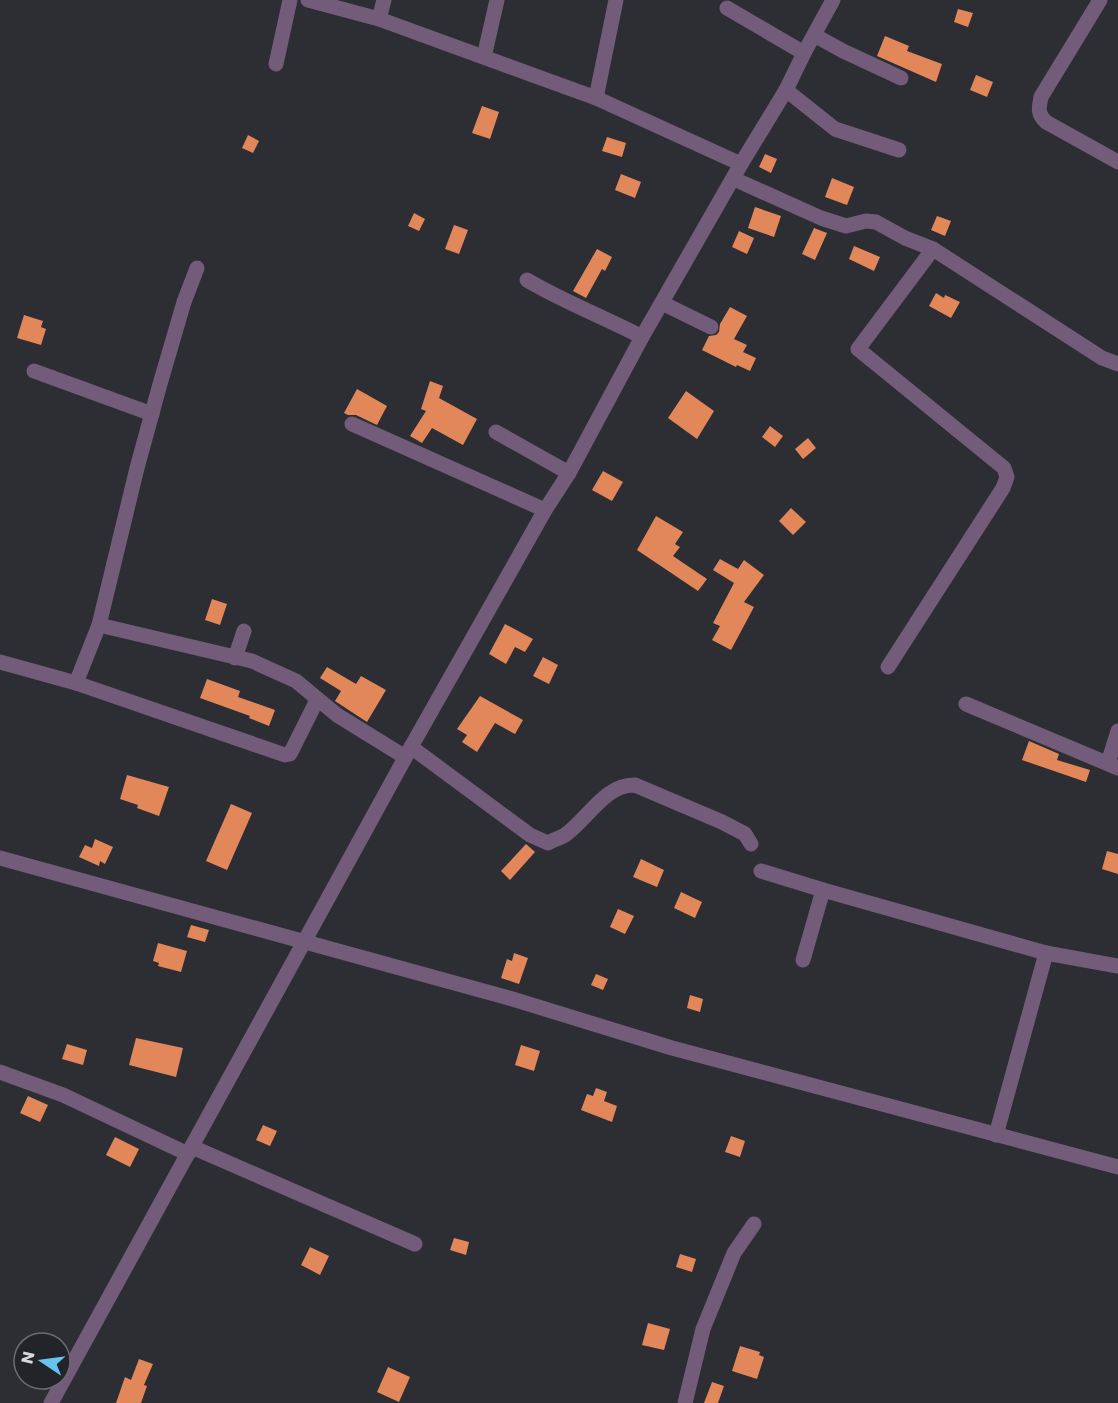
<svg xmlns="http://www.w3.org/2000/svg" width="1118" height="1403" font-family="Poppins,sans-serif">
	<rect width="100%" height="100%" fill="#2d2d34"/>
	<g fill="#e2875a">
		<polygon points="958,9 973,13 968,27 954,22"/>
		<polygon points="885,36 909,46 907,51 942,64 936,82 877,56"/>
		<polygon points="976,75 993,82 987,97 970,90"/>
		<polygon points="482,106 499,112 490,139 472,133"/>
		<polygon points="248,135 259,141 253,153 242,148"/>
		<polygon points="607,137 626,143 622,157 602,151"/>
		<polygon points="765,154 777,159 771,173 759,167"/>
		<polygon points="621,174 641,182 635,198 615,190"/>
		<polygon points="832,178 854,187 847,205 825,197"/>
		<polygon points="755,207 781,216 774,237 748,228"/>
		<polygon points="414,213 425,219 419,231 408,226"/>
		<polygon points="937,216 951,221 945,236 931,230"/>
		<polygon points="454,225 468,230 459,254 445,249"/>
		<polygon points="814,228 827,233 815,260 802,254"/>
		<polygon points="739,231 754,238 747,254 732,247"/>
		<polygon points="854,246 880,257 874,271 849,259"/>
		<polygon points="597,249 612,257 605,271 602,269 586,298 573,291"/>
		<polygon points="936,293 944,298 945,295 960,302 951,318 929,306"/>
		<polygon points="730,307 747,316 734,339 747,345 743,352 756,358 750,371 737,365 736,367 702,350 709,336 716,335 719,332 720,324"/>
		<polygon points="24,315 43,321 41,327 46,329 41,345 17,338"/>
		<polygon points="430,381 443,386 439,398 477,419 463,445 432,428 422,443 410,436 426,411 421,409"/>
		<polygon points="357,389 387,406 377,425 356,415 348,415 344,413"/>
		<polygon points="686,391 714,411 697,439 668,418"/>
		<polygon points="770,426 783,436 775,447 762,437"/>
		<polygon points="808,438 816,448 803,459 795,449"/>
		<polygon points="603,471 623,482 612,501 592,490"/>
		<polygon points="791,508 806,522 793,535 779,521"/>
		<polygon points="656,516 683,532 675,544 680,547 673,556 707,579 698,591 637,550"/>
		<polygon points="720,559 738,569 744,560 764,575 744,602 754,607 731,650 712,640 720,626 713,623 734,583 713,570"/>
		<polygon points="212,599 227,604 220,625 205,620"/>
		<polygon points="505,624 533,639 525,652 515,647 506,664 489,654"/>
		<polygon points="543,657 558,665 549,684 533,676"/>
		<polygon points="327,667 356,684 361,676 386,690 367,722 335,701 341,691 320,678"/>
		<polygon points="207,679 240,691 238,697 275,710 269,726 249,718 250,716 200,698"/>
		<polygon points="480,696 523,720 515,734 495,723 477,752 462,742 467,735 457,729"/>
		<polygon points="1029,741 1059,754 1057,760 1090,770 1086,782 1022,760"/>
		<polygon points="127,775 169,787 159,816 137,808 138,805 120,799"/>
		<polygon points="231,804 252,813 227,870 206,861"/>
		<polygon points="95,839 113,847 105,864 100,861 99,866 79,857 85,845 92,848"/>
		<polygon points="526,844 535,852 510,880 501,871"/>
		<polygon points="1107,851 1118,854 1118,874 1102,869"/>
		<polygon points="641,859 664,870 657,887 633,877"/>
		<polygon points="681,892 702,902 695,918 674,908"/>
		<polygon points="618,909 634,916 625,934 610,927"/>
		<polygon points="191,925 209,930 205,942 187,937"/>
		<polygon points="158,943 187,951 181,972 158,966 159,963 153,961"/>
		<polygon points="514,953 528,958 519,984 501,978 507,959 512,961"/>
		<polygon points="596,974 608,979 603,990 591,985"/>
		<polygon points="690,995 703,999 700,1012 687,1008"/>
		<polygon points="136,1038 183,1048 176,1077 129,1065"/>
		<polygon points="67,1044 87,1050 83,1065 62,1059"/>
		<polygon points="521,1045 540,1051 534,1071 515,1065"/>
		<polygon points="596,1088 607,1092 604,1101 617,1106 612,1122 581,1110 587,1094 593,1096"/>
		<polygon points="28,1096 48,1105 40,1122 20,1113"/>
		<polygon points="263,1125 277,1131 270,1146 256,1140"/>
		<polygon points="731,1136 745,1141 740,1157 725,1152"/>
		<polygon points="115,1137 139,1149 130,1167 106,1155"/>
		<polygon points="454,1238 469,1242 466,1255 450,1250"/>
		<polygon points="310,1247 329,1256 320,1275 301,1265"/>
		<polygon points="680,1254 696,1259 692,1272 676,1267"/>
		<polygon points="648,1323 670,1329 664,1350 642,1345"/>
		<polygon points="740,1346 760,1352 759,1355 764,1357 757,1379 732,1371"/>
		<polygon points="139,1359 153,1364 144,1385 147,1386 141,1403 116,1403 125,1377 131,1380"/>
		<polygon points="388,1367 410,1377 399,1402 377,1392"/>
		<polygon points="712,1382 724,1386 718,1403 704,1403"/>
	</g>
	<g fill="none" stroke-linecap="round" stroke-linejoin="round">
		<g stroke="#735b7a" stroke-width="15">
			<polyline points="308,0 379,19 596,98 741,164"/>
			<path d="M1100 0 1041 97C1039 107 1037 114 1046 122L1118 162"/>
			<polyline points="727,8 804,53"/>
			<polyline points="379,19 384,0"/>
			<polyline points="814,35 843,51 901,78"/>
			<polyline points="484,57 497,0"/>
			<polyline points="276,64 290,0"/>
			<polyline points="786,90 835,129 899,150"/>
			<polyline points="596,98 616,0"/>
			<polyline points="734,179 821,218 846,226 866,221 876,222 905,238 933,249 1102,358 1118,364"/>
			<path d="M527 280C564 302 604 317 642 337"/>
			<polyline points="662,303 711,327"/>
			<polyline points="34,371 152,414"/>
			<polyline points="352,424 545,510"/>
			<polyline points="496,432 569,473"/>
			<polyline points="99,625 252,661 296,681 337,715 405,757"/>
			<polyline points="235,658 244,631"/>
			<polyline points="0,662 76,683 285,755 290,754 317,700"/>
			<polyline points="888,667 1003,488 1007,477 1004,468 858,349 933,249"/>
			<polyline points="76,683 99,625 137,468 160,384 184,302 197,268"/>
			<polyline points="966,704 1118,768"/>
			<path d="M411 747 530 835 548 843C553 840 560 838 565 835 588 819 605 784 635 785L722 822 745 834 751 844"/>
			<polyline points="1108,763 1118,731"/>
			<polyline points="0,858 509,998 672,1048 1118,1167"/>
			<polyline points="761,871 823,890 803,960"/>
			<polyline points="823,890 1046,953 1118,966"/>
			<polyline points="0,1072 63,1095 188,1154"/>
			<polyline points="996,1135 1046,953"/>
			<polyline points="192,1147 415,1244"/>
			<polyline points="685,1403 703,1329 734,1253 754,1224"/>
		</g>
		<polyline stroke="#735b7a" stroke-width="15" points="51,1403 411,747 545,510 569,473 642,337 741,164 786,90 804,53 833,0"/>
	</g>
	<g transform="translate(42 1361) rotate(283)"><circle r="28" fill="#23232a" stroke="#6b6b71" stroke-width="1.5"/>
	<path d="M0-4.5L10 22L0 15L-10 22Z" fill="#67c4ef"/>
	<text y="-9" font-size="16" font-weight="bold" text-anchor="middle" fill="#d7d7dc">N</text>
	</g>
</svg>
